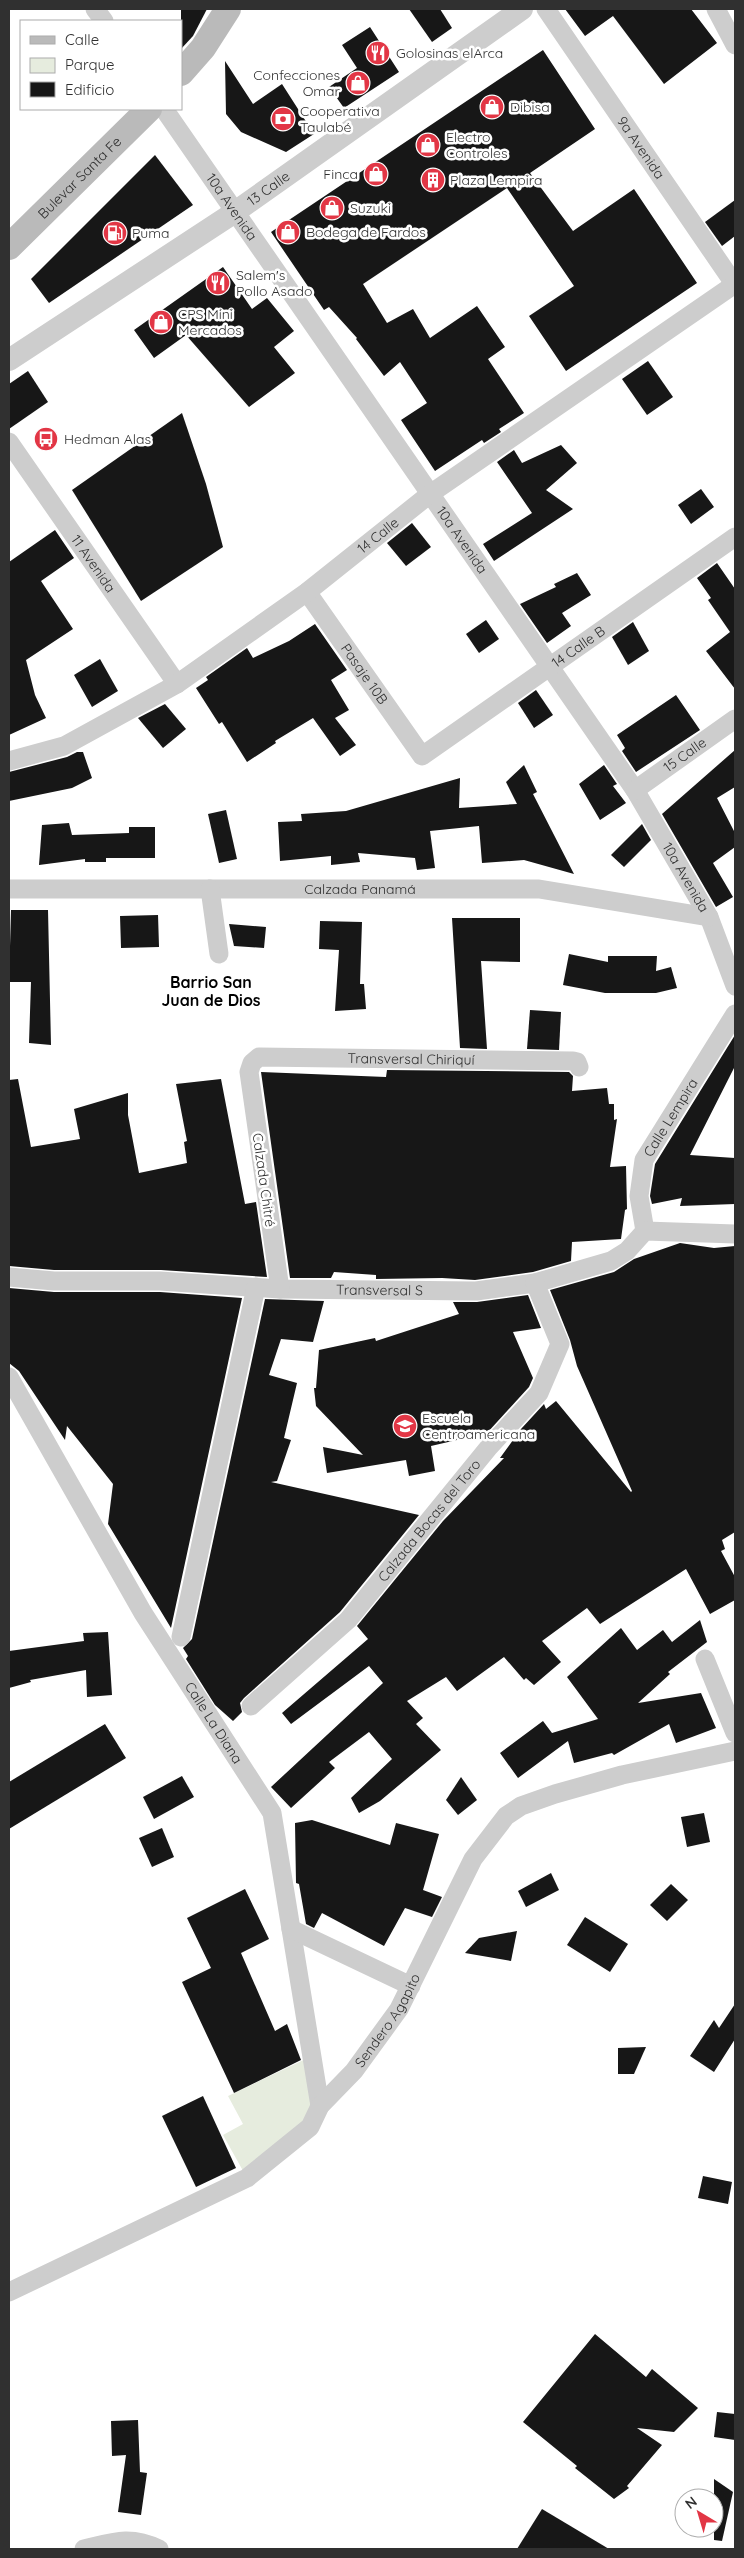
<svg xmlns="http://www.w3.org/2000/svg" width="744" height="2558" font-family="Quicksand,sans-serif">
	<rect width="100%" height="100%" fill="#fff"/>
	<polygon fill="#e6ecde" points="312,2056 320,2106 247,2178 223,2135 243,2124 228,2096"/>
	<g fill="#171717">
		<polygon points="181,9 207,9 193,36 181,49"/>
		<polygon points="409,9 440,9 452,28 432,42"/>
		<polygon points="565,9 691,9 717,43 664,84 613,16 585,36"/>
		<polygon points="370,27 399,72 344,108 329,87 357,68 342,45"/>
		<polygon points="543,50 595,129 530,173 573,231 634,189 697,283 566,371 529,316 574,286 507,188 363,284 387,323 413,309 430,338 477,306 505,347 488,359 524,413 499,429 501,432 484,443 482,440 435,471 401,420 427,403 400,362 384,376 356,339 357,338 329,307 324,310 271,232"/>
		<polygon points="225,61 253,104 282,84 314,134 286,152 241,132 226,114"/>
		<polygon points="155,155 193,205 49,303 31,279"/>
		<polygon points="735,200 735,236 722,246 705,222"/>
		<polygon points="223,267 252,309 267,298 294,331 274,347 295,373 249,407 186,335 154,358 134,330"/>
		<polygon points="648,361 673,397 647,415 622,379"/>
		<polygon points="28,371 48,402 9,429 9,384"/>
		<polygon points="182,413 206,484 223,547 141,601 72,490"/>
		<polygon points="561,445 577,463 546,490 573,509 494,561 483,544 532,513 497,462 514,450 522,463"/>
		<polygon points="701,489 714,507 691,524 678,505"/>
		<polygon points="412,523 431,547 406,566 387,543"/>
		<polygon points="55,530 74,558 41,581 73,629 26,660 35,695 46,718 9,735 9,562"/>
		<polygon points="717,563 735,589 735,689 706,651 730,632 708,600 711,598 697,578"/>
		<polygon points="577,573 591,595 562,613 571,626 547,643 520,604 556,587 554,584"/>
		<polygon points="486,620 499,639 479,653 466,634"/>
		<polygon points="633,622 649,651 628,665 612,637"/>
		<polygon points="315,624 347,670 331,680 349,710 335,718 356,745 340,756 313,718 275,741 276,743 247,762 222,722 219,724 196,688 208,680 206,677 247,648 253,658 289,641"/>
		<polygon points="100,659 118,691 92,707 74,675"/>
		<polygon points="536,690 553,715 534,728 518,703"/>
		<polygon points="676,695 700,730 636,772 622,751 625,748 617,735"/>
		<polygon points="165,704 186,729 163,748 138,718"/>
		<polygon points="735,750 735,787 717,798 735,833 735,847 713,863 733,897 716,907 662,814"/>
		<polygon points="77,752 83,752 92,778 72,788 9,801 9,772 67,757"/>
		<polygon points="524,765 537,792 533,794 574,874 524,860 482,863 479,826 430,831 435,868 417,870 415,858 358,853 360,862 331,865 331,856 280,861 278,822 302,821 301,814 346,811 460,778 459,808 517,804 506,782"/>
		<polygon points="604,765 617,784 613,786 626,803 600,820 579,784"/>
		<polygon points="226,810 237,859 219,863 208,814"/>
		<polygon points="69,823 72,835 129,833 129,827 155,827 155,858 106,858 106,862 85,862 85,859 39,865 42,825"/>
		<polygon points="642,824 651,840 624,867 611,855"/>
		<polygon points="11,910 48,910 51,1045 29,1043 31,982 9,982"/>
		<polygon points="158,915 159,947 121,948 120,916"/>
		<polygon points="452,918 520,918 520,962 481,961 487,1049 460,1048"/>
		<polygon points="320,921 362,922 360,984 364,984 366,1009 335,1011 339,950 319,949"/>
		<polygon points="229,924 266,927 264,948 234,946"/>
		<polygon points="569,954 608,962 608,956 657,956 656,971 671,967 677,988 656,993 605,993 563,985"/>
		<polygon points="530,1010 561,1012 559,1050 527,1049"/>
		<polygon points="735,1035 735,1066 690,1155 735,1158 735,1204 680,1206 682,1198 652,1204 650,1196 655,1164"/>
		<polygon points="387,1070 569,1072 573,1076 572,1091 607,1088 609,1104 614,1104 614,1120 617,1119 610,1167 626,1166 627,1209 625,1210 621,1239 572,1242 571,1261 533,1272 475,1280 442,1278 376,1279 376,1275 334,1272 331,1278 290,1278 261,1072 386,1077"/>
		<polygon points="18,1079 31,1147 80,1139 74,1109 128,1093 128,1115 139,1173 187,1163 184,1142 187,1141 176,1084 221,1079 245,1204 256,1202 267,1277 161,1270 54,1270 9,1266 9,1080"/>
		<polygon points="680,1243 714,1248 735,1246 735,1532 722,1540 725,1549 721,1551 735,1577 735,1600 710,1614 686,1569 600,1624 587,1608 542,1641 561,1662 534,1685 526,1678 524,1680 504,1657 457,1691 446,1677 407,1701 423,1718 416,1724 441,1750 380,1801 359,1813 351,1798 392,1759 369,1732 329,1762 335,1768 291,1808 271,1787 383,1683 369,1666 291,1724 282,1713 368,1639 357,1626 443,1521 504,1458 500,1458 521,1429 544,1404 546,1409 556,1401 631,1492 632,1491 577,1366 570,1340 550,1290 614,1272 634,1259"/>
		<polygon points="9,1288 54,1292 160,1292 242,1298 171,1628 108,1524 113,1484 67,1426 65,1440 19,1371 9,1363"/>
		<polygon points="528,1295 541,1328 513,1332 533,1378 529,1387 487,1433 431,1446 435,1471 409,1476 406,1460 327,1473 323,1447 363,1455 316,1406 314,1388 316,1388 319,1350 375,1338 376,1341 459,1314 453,1302 477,1302"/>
		<polygon points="265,1299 324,1301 313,1342 281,1339 269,1375 297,1383 284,1438 291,1440 277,1481 271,1482 419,1515 340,1612 244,1698 240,1703 242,1712 233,1721 215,1705 186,1659 188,1656 183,1648 192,1639"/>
		<polygon points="700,1620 707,1642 668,1672 670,1674 638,1703 701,1693 716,1728 676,1743 669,1724 614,1755 612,1753 574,1763 568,1741 518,1778 500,1753 543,1721 552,1733 598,1719 567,1677 621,1628 637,1650 663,1630 672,1642"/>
		<polygon points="108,1632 112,1695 87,1697 86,1670 30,1680 31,1682 9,1688 9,1651 84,1641 83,1633"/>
		<polygon points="105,1724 126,1758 9,1829 9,1782"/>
		<polygon points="182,1776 194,1797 154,1819 143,1797"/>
		<polygon points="461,1777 477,1800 458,1815 446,1800"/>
		<polygon points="704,1813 710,1842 687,1847 681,1817"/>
		<polygon points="312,1820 390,1845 396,1823 439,1834 423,1890 442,1897 432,1917 405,1908 384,1946 322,1913 314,1928 306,1924 299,1884 296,1883 295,1823"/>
		<polygon points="162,1828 174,1857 152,1867 139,1838"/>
		<polygon points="551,1873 559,1890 526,1907 518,1891"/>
		<polygon points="671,1884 688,1900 667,1921 650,1905"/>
		<polygon points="245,1889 269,1939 241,1953 275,2031 287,2024 301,2060 234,2093 182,1982 211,1968 187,1918"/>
		<polygon points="585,1917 628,1944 610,1972 567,1945"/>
		<polygon points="517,1931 511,1961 465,1953 479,1938"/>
		<polygon points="735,2004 735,2039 714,2072 690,2056 714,2020 719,2028"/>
		<polygon points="646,2047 634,2074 618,2074 618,2048"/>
		<polygon points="203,2096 236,2168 196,2187 162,2116"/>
		<polygon points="703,2176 732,2182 728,2204 698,2198"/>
		<polygon points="595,2334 646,2377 652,2369 698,2408 674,2432 637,2428 662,2445 627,2486 629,2488 614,2499 575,2468 577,2466 523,2422"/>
		<polygon points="717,2412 735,2414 735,2440 714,2437"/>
		<polygon points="138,2420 140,2472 147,2473 141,2515 118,2512 126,2455 112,2456 111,2421"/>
		<polygon points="714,2479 733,2492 722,2541 714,2540"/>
		<polygon points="542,2509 609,2549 517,2549"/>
	</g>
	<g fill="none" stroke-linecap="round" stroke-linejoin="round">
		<g stroke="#cdcdcd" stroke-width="19">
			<polyline points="95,9 104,21"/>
			<path id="s1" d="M546 9 735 285"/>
			<polyline points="716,9 735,45"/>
			<path id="s2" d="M164 109 635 790 709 917 735 986"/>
			<path id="s3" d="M9 442 177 684"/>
			<path id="s4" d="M307 592 422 756 735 537"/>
			<path id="s5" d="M9 761 64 746 177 684 307 592 430 494 735 284"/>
			<path id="s6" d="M635 790 735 719"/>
			<path id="s7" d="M9 889H539L709 917"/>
			<polyline points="210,889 219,954"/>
			<path id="s8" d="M645 1231 639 1196 644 1160 735 1014"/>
			<path id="s9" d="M9 1277 54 1281H160L280 1289 476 1291 535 1283 611 1261 627 1251 645 1231 735 1234"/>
			<path id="s10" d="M280 1289 249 1072 252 1063 259 1057 573 1061 577 1062 579 1067"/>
			<path id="s11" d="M9 1377 143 1613 272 1813 320 2106"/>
			<polyline points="181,1637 256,1287"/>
			<polyline points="705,1659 735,1733"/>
			<path id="s12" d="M251 1706 348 1620 489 1447 539 1393 560 1344 535 1283"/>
			<polyline points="291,1929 411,1986"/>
			<path id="s13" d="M9 2292 247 2178 310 2127 320 2106 354 2071 399 2009 473 1859 506 1816 521 1806 555 1794 622 1775 735 1751"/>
			<path d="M84 2549C113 2542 130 2535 159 2549"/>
		</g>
		<path stroke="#cdcdcd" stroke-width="22" id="s14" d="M9 360 235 212 522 9"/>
		<g stroke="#bababa" stroke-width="26">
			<polyline points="181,73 203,48 228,9"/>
			<path id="s15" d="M9 247 149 109"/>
		</g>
	</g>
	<defs>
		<g id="restaurant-disc" transform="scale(1.25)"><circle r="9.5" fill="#e23645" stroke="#fff"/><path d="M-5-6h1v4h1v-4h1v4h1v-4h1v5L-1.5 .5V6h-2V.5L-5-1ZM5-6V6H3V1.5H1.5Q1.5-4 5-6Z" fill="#fff"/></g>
		<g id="shop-disc" transform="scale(1.25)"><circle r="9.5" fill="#e23645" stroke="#fff"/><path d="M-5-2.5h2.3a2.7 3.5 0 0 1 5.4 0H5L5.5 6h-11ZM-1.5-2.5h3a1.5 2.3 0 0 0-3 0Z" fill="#fff"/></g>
		<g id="bank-disc" transform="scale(1.25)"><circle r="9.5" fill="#e23645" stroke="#fff"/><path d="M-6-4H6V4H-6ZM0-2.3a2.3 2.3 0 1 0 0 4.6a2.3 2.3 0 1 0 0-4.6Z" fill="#fff"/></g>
		<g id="building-disc" transform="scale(1.25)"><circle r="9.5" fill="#e23645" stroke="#fff"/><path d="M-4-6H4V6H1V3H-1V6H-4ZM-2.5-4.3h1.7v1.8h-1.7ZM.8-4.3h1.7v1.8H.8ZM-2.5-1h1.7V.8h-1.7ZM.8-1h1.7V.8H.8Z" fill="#fff"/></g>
		<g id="fuel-disc" transform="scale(1.25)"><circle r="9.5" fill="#e23645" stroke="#fff"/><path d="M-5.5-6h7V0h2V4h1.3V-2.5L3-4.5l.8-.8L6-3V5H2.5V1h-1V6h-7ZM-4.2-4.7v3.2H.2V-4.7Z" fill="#fff"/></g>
		<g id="bus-disc" transform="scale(1.25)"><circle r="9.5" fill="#e23645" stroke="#fff"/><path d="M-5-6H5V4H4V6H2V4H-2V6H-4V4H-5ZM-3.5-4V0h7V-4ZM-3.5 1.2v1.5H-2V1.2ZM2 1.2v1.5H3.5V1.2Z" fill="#fff"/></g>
		<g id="school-disc" transform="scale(1.25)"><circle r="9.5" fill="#e23645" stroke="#fff"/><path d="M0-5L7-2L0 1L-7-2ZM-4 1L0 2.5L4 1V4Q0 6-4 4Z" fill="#fff"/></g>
	</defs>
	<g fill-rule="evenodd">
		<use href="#restaurant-disc" x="378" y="53"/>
		<use href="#shop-disc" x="358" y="83"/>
		<use href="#shop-disc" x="492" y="107"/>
		<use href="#bank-disc" x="283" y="119"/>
		<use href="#shop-disc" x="428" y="145"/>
		<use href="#shop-disc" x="376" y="174"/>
		<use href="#building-disc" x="433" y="180"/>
		<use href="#shop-disc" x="332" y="208"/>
		<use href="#shop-disc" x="288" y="232"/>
		<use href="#fuel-disc" x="115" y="233"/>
		<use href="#restaurant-disc" x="218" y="283"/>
		<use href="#shop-disc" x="161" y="322"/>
		<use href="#bus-disc" x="46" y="439"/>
		<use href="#school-disc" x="405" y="1426"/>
	</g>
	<g text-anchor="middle" stroke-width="5" stroke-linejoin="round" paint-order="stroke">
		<g font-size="14" fill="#303030" stroke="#fff" text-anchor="start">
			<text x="396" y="58">Golosinas elArca</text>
			<text x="340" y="80" text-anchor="end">Confecciones<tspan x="340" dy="16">Omar</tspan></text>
			<text x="510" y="112">Dibisa</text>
			<text x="300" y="116">Cooperativa<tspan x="300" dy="16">Taulabé</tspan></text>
			<text x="446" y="142">Electro<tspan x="446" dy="16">Controles</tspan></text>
			<text x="358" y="179" text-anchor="end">Finca</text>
			<text x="450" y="185">Plaza Lempira</text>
			<text x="350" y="213">Suzuki</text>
			<text x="306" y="237">Bodega de Fardos</text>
			<text x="132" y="238">Puma</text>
			<text x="236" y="280">Salem's<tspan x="236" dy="16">Pollo Asado</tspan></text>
			<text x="178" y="319">CPS Mini<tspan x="178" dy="16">Mercados</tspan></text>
			<text x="64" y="444">Hedman Alas</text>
			<text x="422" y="1423">Escuela<tspan x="422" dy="16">Centroamericana</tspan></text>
		</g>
		<g font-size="14" fill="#303030" stroke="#fff">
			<text dy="5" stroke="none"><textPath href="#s1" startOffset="168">9a Avenida</textPath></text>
			<text dy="5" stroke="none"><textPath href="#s15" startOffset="99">Bulevar Santa Fe</textPath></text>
			<text dy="5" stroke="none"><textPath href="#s14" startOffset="311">13 Calle</textPath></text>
			<text dy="5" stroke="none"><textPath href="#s2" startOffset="119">10a Avenida</textPath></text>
			<text dy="5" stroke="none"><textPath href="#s5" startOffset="436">14 Calle</textPath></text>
			<text dy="5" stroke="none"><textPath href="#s2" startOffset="524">10a Avenida</textPath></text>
			<text dy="5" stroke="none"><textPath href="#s3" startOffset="148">11 Avenida</textPath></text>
			<text dy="5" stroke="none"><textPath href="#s4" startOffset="391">14 Calle B</textPath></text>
			<text dy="5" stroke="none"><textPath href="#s4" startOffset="100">Pasaje 10B</textPath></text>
			<text dy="5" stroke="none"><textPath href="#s6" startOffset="61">15 Calle</textPath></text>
			<text dy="5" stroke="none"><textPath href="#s2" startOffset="929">10a Avenida</textPath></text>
			<text dy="5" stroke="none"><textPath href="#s7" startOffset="351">Calzada Panamá</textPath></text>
			<text dy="5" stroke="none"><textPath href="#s10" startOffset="390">Transversal Chiriquí</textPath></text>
			<text dy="5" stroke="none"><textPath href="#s8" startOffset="122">Calle Lempira</textPath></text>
			<text transform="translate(264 1180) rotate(82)" y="5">Calzada Chitré</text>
			<text dy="5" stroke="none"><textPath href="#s9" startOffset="371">Transversal S</textPath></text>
			<text dy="5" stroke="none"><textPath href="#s12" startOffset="258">Calzada Bocas del Toro</textPath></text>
			<text dy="5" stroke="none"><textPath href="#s11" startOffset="402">Calle La Diana</textPath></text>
			<text dy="5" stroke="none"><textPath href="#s13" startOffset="478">Sendero Agapito</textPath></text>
		</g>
		<g font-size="16" font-weight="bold" fill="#000" stroke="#fff">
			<text x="211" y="988">Barrio San<tspan x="211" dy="18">Juan de Dios</tspan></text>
		</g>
	</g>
	<rect width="744" height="2558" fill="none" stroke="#303030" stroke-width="20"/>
	<rect x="20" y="20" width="162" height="90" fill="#ffffff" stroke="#acacac"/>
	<rect x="30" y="36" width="25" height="8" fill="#bababa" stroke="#acacac"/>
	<text x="65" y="45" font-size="15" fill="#303030">Calle</text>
	<rect x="30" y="58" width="25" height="15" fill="#e6ecde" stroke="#acacac"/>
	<text x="65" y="70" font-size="15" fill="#303030">Parque</text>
	<rect x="30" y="82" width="25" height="15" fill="#171717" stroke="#acacac"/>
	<text x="65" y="95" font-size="15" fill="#303030">Edificio</text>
	<g transform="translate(699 2513) rotate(322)"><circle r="24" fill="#ffffff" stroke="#acacac"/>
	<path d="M0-4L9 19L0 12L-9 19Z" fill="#e23645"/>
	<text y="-8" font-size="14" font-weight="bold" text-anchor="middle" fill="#303030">N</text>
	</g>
</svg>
